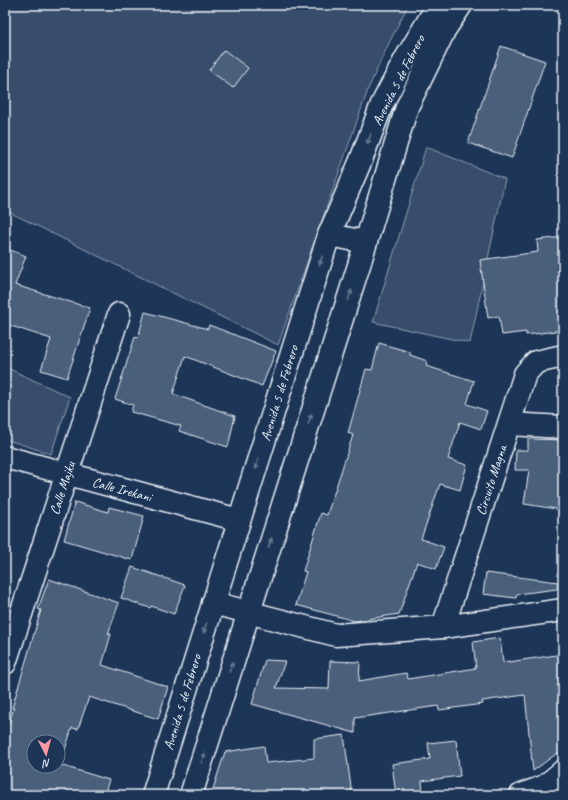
<svg xmlns="http://www.w3.org/2000/svg" width="568" height="800" font-family="Caveat,sans-serif">
	<rect width="100%" height="100%" fill="#1d3557"/>
	<filter id="ink" filterUnits="userSpaceOnUse"><feTurbulence type="fractalNoise" baseFrequency=".025" numOctaves="2"/><feDisplacementMap in="SourceGraphic" scale="8" xChannelSelector="R" yChannelSelector="G"/><feConvolveMatrix kernelMatrix="1 2 1 2 8 2 1 2 1" color-interpolation-filters="sRGB"/></filter>
	<g filter="url(#ink)">
		<g fill="#374d6c" stroke="#909fb2">
			<polygon points="5,5 408,5 388,45 369,87 278,345 5,210"/>
			<polygon points="426,147 505,179 470,343 373,322"/>
			<polygon points="5,367 70,397 51,454 5,439"/>
		</g>
		<g fill="#495e7a" stroke="#e8f1f8" fill-rule="evenodd">
			<polygon points="501,46 545,61 512,158 468,143"/>
			<polygon points="224,50 248,68 233,88 209,70"/>
			<polygon points="563,237 563,330 526,335 526,332 502,335 499,316 488,318 480,260 538,252 537,240"/>
			<polygon points="5,248 26,256 15,285 90,308 67,378 41,370 51,339 5,324"/>
			<polygon points="145,312 208,329 209,325 276,351 262,386 185,356 173,394 235,416 228,447 179,431 181,426 131,412 133,405 115,399 135,337 138,338"/>
			<polygon points="379,343 410,352 410,355 427,361 426,366 474,381 467,404 487,411 481,429 460,422 448,459 467,465 460,490 440,484 421,539 444,547 436,569 417,562 399,614 355,621 296,605 306,572 303,571 321,513 327,515 353,435 348,433 366,369 372,370"/>
			<polygon points="528,439 563,440 563,510 524,504 529,470 515,470 516,450 528,450"/>
			<polygon points="75,502 108,512 109,507 144,516 132,560 64,540"/>
			<polygon points="132,567 185,585 174,614 151,606 150,608 121,598"/>
			<polygon points="486,573 558,582 557,589 517,594 516,598 483,594"/>
			<path d="M49 579 119 603 108 634H111L102 665 168 687 158 719 89 697 78 729 72 728 60 765 109 780 104 795H5V734L14 708H12L41 610 38 609ZM34 742H58V766H34Z"/>
			<polygon points="500,638 503,662 509,661 509,662 563,654 563,753 556,754 533,771 525,695 482,701 483,704 439,710 438,706 355,718 355,733 252,704 265,660 285,661 276,688 329,689 330,661 360,662 359,681 406,673 408,679 476,668 473,642"/>
			<polygon points="344,735 352,795 211,795 225,752 264,746 266,763 314,758 314,739"/>
			<polygon points="456,740 460,776 422,781 423,795 396,795 392,764 430,759 428,743"/>
		</g>
		<g fill="none" stroke-linecap="round" stroke-linejoin="round">
			<g stroke="#e8f1f8" stroke-width="25">
				<g id="street">
					<polyline points="509,424 563,427"/>
					<polyline points="5,457 239,520"/>
					<polyline points="213,603 336,635 443,627 563,610"/>
					<polyline points="443,627 525,374 536,362 563,356"/>
					<polyline points="5,663 119,314"/>
					<polyline points="521,795 545,786 563,771"/>
				</g>
			</g>
			<g stroke="#e8f1f8" stroke-width="25">
				<g id="secondary">
					<polyline points="329,235 366,242"/>
					<polyline points="153,795 329,235 361,160 382,104 405,60 438,5"/>
					<polyline points="191,795 359,265 407,107 445,29 461,5"/>
				</g>
			</g>
			<use href="#street" stroke="#1d3557" stroke-width="22"/>
			<use href="#secondary" stroke="#1d3557" stroke-width="22"/>
		</g>
		<defs><path id="oneway-solid" d="M-6-.8H1V-3.2L6.5 0L1 3.2V.8H-6Z"/></defs>
		<g fill="#64778f">
			<use href="#oneway-solid" transform="translate(369 139) rotate(110)"/>
			<use href="#oneway-solid" transform="translate(321 260) rotate(107)"/>
			<use href="#oneway-solid" transform="translate(350 295) rotate(-72)"/>
			<use href="#oneway-solid" transform="translate(310 419) rotate(-72)"/>
			<use href="#oneway-solid" transform="translate(257 464) rotate(107)"/>
			<use href="#oneway-solid" transform="translate(270 543) rotate(-72)"/>
			<use href="#oneway-solid" transform="translate(205 628) rotate(107)"/>
			<use href="#oneway-solid" transform="translate(231 667) rotate(-72)"/>
			<use href="#oneway-solid" transform="translate(203 758) rotate(-73)"/>
		</g>
	</g>
	<g text-anchor="middle" stroke-width="3.5" stroke-linejoin="round" paint-order="stroke">
		<g font-size="14" fill="#e8f1f8" stroke="#1d3557">
			<text transform="translate(398 80) rotate(-63)" y="5">Avenida 5 de Febrero</text>
			<text transform="translate(279 393) rotate(-73)" y="5">Avenida 5 de Febrero</text>
			<text transform="translate(491 480) rotate(-72)" y="5">Circuito Magna</text>
			<text transform="translate(62 488) rotate(-72)" y="5">Calle Majku</text>
			<text transform="translate(122 489) rotate(15)" y="5">Calle Irekani</text>
			<text transform="translate(182 702) rotate(-73)" y="5">Avenida 5 de Febrero</text>
		</g>
	</g>
	<rect width="568" height="800" fill="none" stroke="#1d3557" stroke-width="20"/>
	<rect x="10" y="10" width="548" height="780" fill="none" stroke="#e8f1f8" stroke-width="1.5" filter="url(#ink)"/>
	<g transform="translate(46 754) rotate(174)"><circle r="19" fill="#1d3557" stroke="#6e8097"/>
	<path d="M0-3L7 15L0 10L-7 15Z" fill="#ff9aa2"/>
	<text y="-6" font-size="11" font-weight="bold" text-anchor="middle" fill="#e8f1f8">N</text>
	</g>
</svg>
